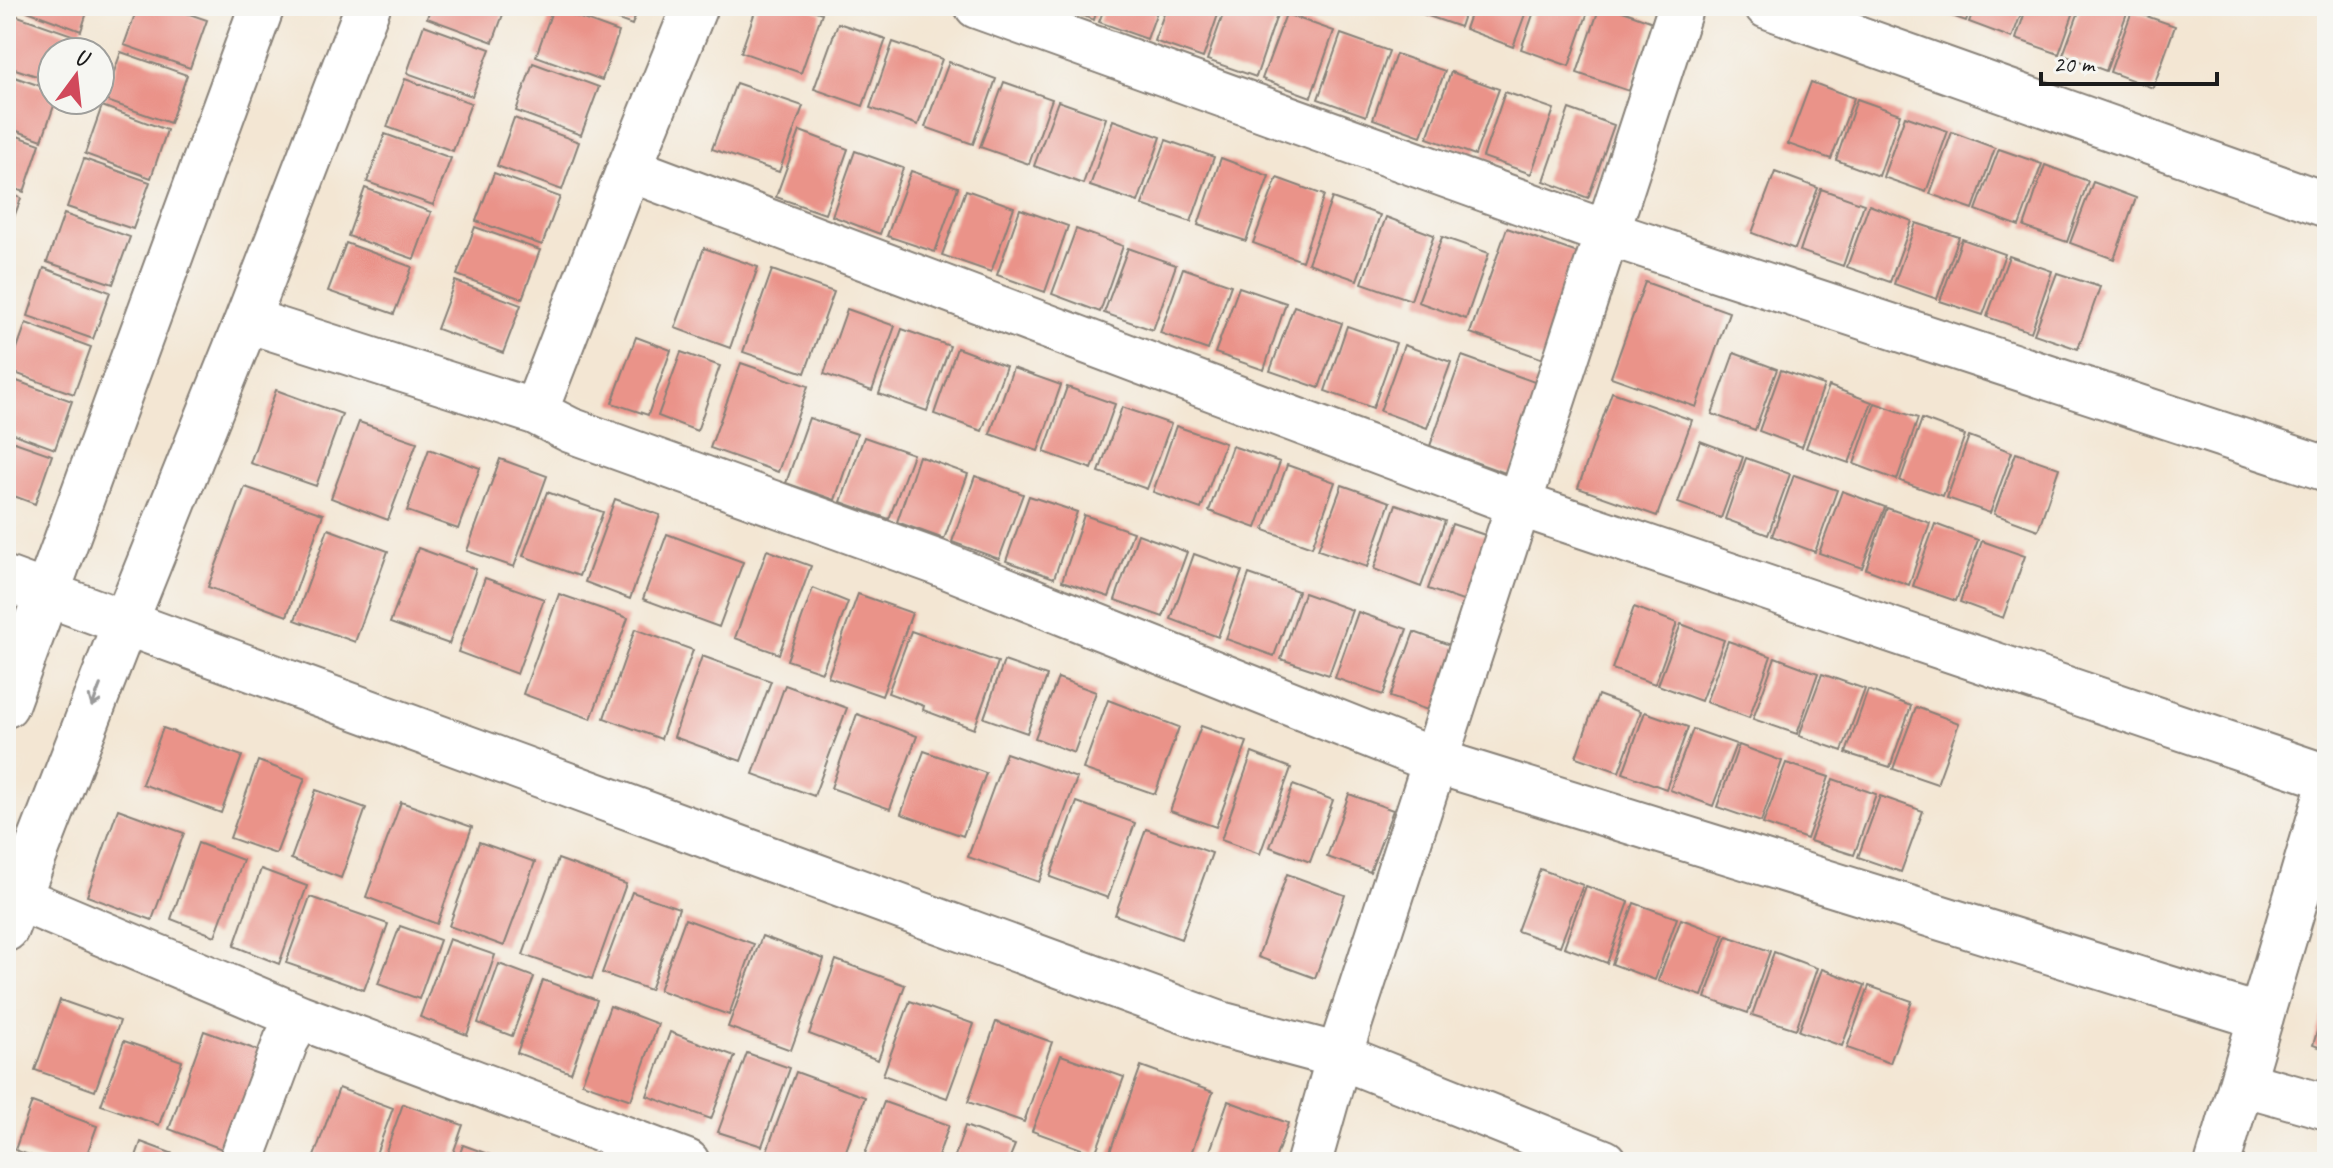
<svg xmlns="http://www.w3.org/2000/svg" width="2333" height="1168" viewBox="0 0 2333 1168" font-family="Caveat,sans-serif">
<style>
.building{fill:#ea9389}
.lines{fill:none;stroke-linecap:round;stroke-linejoin:round}
.minor-casing{stroke:#888178;stroke-width:48}
.minor{stroke:#fff;stroke-width:44}
.oneway{stroke:#999}
</style>
<rect width="100%" height="100%" fill="#f6f6f2"/>
<filter id="ink" filterUnits="userSpaceOnUse"><feTurbulence type="fractalNoise" baseFrequency=".0125" numOctaves="2"/><feDisplacementMap in="SourceGraphic" scale="16" xChannelSelector="R" yChannelSelector="G"/><feConvolveMatrix kernelMatrix="1 2 1 2 8 2 1 2 1" color-interpolation-filters="sRGB"/></filter>
<filter id="wash" filterUnits="userSpaceOnUse"><feTurbulence type="fractalNoise" baseFrequency=".006" numOctaves="4" result="noise"/><feDisplacementMap in="SourceGraphic" scale="32" xChannelSelector="R" yChannelSelector="G"/><feGaussianBlur stdDeviation="1.8" result="paint"/><feColorMatrix in="noise" values="0 0 0 0 0 0 0 0 0 0 0 0 0 0 0 0 0 1.4 0 .05"/><feComposite in="paint" operator="in"/></filter>
<g filter="url(#wash)">
<rect width="100%" height="100%" fill="#f3e6d3"/>
<g id="blocks">
<path class="building" d="M14,6H89L81,31Z
M138,6H166L207,20L190,68L124,45Z
M431,6H506L493,42L427,18Z
M581,6H639L632,25Z
M757,6H801L822,13L801,73L741,52Z
M1056,6H1098L1094,20Z
M1105,6H1159L1147,39L1099,22Z
M1167,6H1221L1203,58L1154,41Z
M1226,6H1262L1278,12L1256,77L1207,60Z
M1412,6H1467L1460,27L1411,10Z
M1473,6H1528L1513,47L1465,29Z
M1536,6H1590L1569,66L1521,49Z
M1600,6H1609L1653,22L1629,91L1577,73Z
M1924,6H1971L1966,21Z
M1975,6H2024L2012,38L1969,22Z
M2027,6H2076L2059,54L2016,39Z
M2081,6H2118L2128,10L2106,71L2063,55Z
M553,8L619,32L602,80L536,56Z
M2132,11L2175,26L2153,88L2110,72Z
M12,14L78,37L73,52H52V81L6,66V31Z
M1286,14L1334,31L1311,97L1262,79Z
M838,23L886,39L863,106L814,89Z
M424,25L490,49L472,96L407,73Z
M1341,34L1389,51L1366,116L1318,99Z
M893,42L942,59L918,125L870,108Z
M121,52L187,75L170,123L104,100Z
M1396,54L1445,71L1421,136L1373,119Z
M949,62L996,79L973,144L925,127Z
M533,63L599,87L581,135L516,111Z
M1451,72L1499,89L1475,155L1427,138Z
M6,74L52,90V100H56L42,140L6,127Z
M405,79L471,103L453,151L387,127Z
M1004,82L1052,99L1029,164L980,147Z
M1811,82L1854,98L1831,159L1788,144Z
M736,83L803,106L779,172L712,149Z
M1505,92L1554,109L1531,174L1483,157Z
M1857,99L1900,114L1879,176L1836,160Z
M1058,101L1106,118L1083,184L1034,166Z
M102,106L167,130L151,178L85,154Z
M1569,109L1614,125L1588,198L1544,181Z
M1905,116L1948,131L1926,192L1883,177Z
M514,118L579,142L562,190L497,166Z
M1113,120L1161,137L1138,202L1090,186Z
M800,131L848,149L825,214L776,197Z
M6,132L40,144L24,192L6,186Z
M1952,132L1995,148L1973,209L1930,194Z
M385,134L451,158L433,205L367,182Z
M1166,140L1214,157L1191,222L1142,205Z
M1999,149L2042,164L2019,226L1976,210Z
M855,151L903,168L880,234L832,216Z
M1221,158L1269,176L1246,241L1198,225Z
M84,159L150,182L133,229L67,207Z
M2045,165L2088,181L2067,242L2024,227Z
M911,171L958,187L935,252L887,236Z
M1775,172L1818,188L1795,249L1752,233Z
M494,173L560,197L542,245L476,221Z
M1277,178L1324,195L1302,261L1253,243Z
M2093,182L2136,198L2114,259L2070,243Z
M365,188L431,212L414,259L348,236Z
M1821,189L1864,204L1843,266L1800,251Z
M966,190L1014,207L991,272L942,255Z
M6,193L21,198L6,239Z
M1332,198L1380,215L1357,280L1308,263Z
M1869,205L1912,221L1890,282L1847,267Z
M1020,209L1068,226L1045,292L997,275Z
M64,214L130,237L113,284L47,262Z
M1386,217L1434,235L1411,300L1362,283Z
M1916,223L1959,237L1937,299L1894,284Z
M475,227L540,250L522,299L457,275Z
M1507,228L1586,256L1549,361L1470,333Z
M1076,229L1123,246L1100,312L1052,294Z
M1442,237L1489,253L1466,319L1418,302Z
M1962,239L2005,254L1983,315L1940,301Z
M346,243L412,267L394,314L328,291Z
M704,248L758,267L730,348L675,328Z
M1128,248L1176,265L1153,330L1104,313Z
M2009,256L2052,271L2031,332L1987,317Z
M44,268L110,292L93,339L28,316Z
M1183,268L1231,285L1208,350L1160,333Z
M772,270L834,292L805,373L743,352Z
M2057,273L2100,287L2078,349L2034,334Z
M455,281L521,305L503,353L437,329Z
M1645,282L1729,312L1696,407L1611,377Z
M1239,287L1286,303L1264,370L1215,353Z
M1294,306L1342,323L1319,388L1270,371Z
M847,309L895,326L872,391L824,374Z
M26,323L91,347L74,394L9,371Z
M1347,326L1396,343L1373,408L1325,391Z
M902,329L950,346L927,411L879,394Z
M636,337L671,350L648,415L612,403Z
M1404,345L1451,362L1427,428L1380,411Z
M957,348L1006,366L982,431L934,414Z
M681,352L720,366L697,431L658,416Z
M1734,353L1777,369L1755,430L1712,414Z
M1462,356L1543,385L1511,475L1430,446Z
M741,363L808,386L778,472L710,448Z
M1013,368L1061,385L1038,451L990,434Z
M1781,370L1824,385L1802,447L1759,431Z
M6,377L72,401L55,449L6,431Z
M1829,386L1872,402L1849,463L1806,448Z
M1067,387L1115,404L1092,469L1044,452Z
M276,390L342,414L316,486L250,463Z
M1612,392L1692,420L1657,516L1578,488Z
M1875,403L1918,418L1897,480L1854,464Z
M1122,407L1171,424L1147,489L1099,472Z
M809,418L857,434L835,500L786,483Z
M1922,419L1965,435L1943,496L1900,481Z
M359,422L417,442L388,520L331,498Z
M1176,426L1225,443L1201,509L1153,492Z
M1969,436L2012,452L1990,513L1947,498Z
M864,437L913,454L889,519L841,502Z
M6,439L52,455L35,504L6,493Z
M1700,441L1743,457L1721,518L1678,503Z
M1232,446L1280,462L1256,528L1209,511Z
M429,449L480,468L458,529L407,511Z
M2016,453L2059,468L2038,530L1994,514Z
M919,456L968,474L944,539L897,522Z
M1746,458L1790,474L1768,535L1725,519Z
M500,459L547,476L514,567L467,551Z
M1287,465L1335,482L1312,547L1264,530Z
M1794,475L1837,490L1815,552L1772,536Z
M975,476L1023,494L999,559L952,542Z
M1342,485L1390,502L1367,567L1318,550Z
M245,487L323,514L287,616L208,587Z
M1842,491L1885,507L1862,568L1819,553Z
M547,492L603,512L579,576L523,556Z
M1029,496L1077,512L1054,578L1006,561Z
M615,499L660,515L630,599L585,582Z
M1396,504L1445,521L1421,587L1374,569Z
M1887,508L1930,523L1909,585L1866,569Z
M1084,515L1133,532L1109,597L1062,581Z
M1452,524L1500,540L1477,606L1428,589Z
M1935,524L1978,540L1956,601L1913,586Z
M328,529L388,551L355,642L295,620Z
M667,534L743,562L719,627L643,599Z
M1138,534L1187,552L1163,617L1115,600Z
M1982,541L2025,556L2003,618L1960,602Z
M418,548L476,569L449,644L390,623Z
M767,550L811,566L779,654L735,638Z
M1194,554L1242,571L1218,637L1171,619Z
M1249,574L1298,591L1274,656L1226,639Z
M485,578L544,599L517,674L458,652Z
M813,588L848,602L822,672L787,660Z
M1304,593L1352,610L1329,675L1281,659Z
M559,594L628,618L591,719L523,694Z
M858,594L912,613L882,696L828,677Z
M1634,607L1677,623L1655,684L1612,669Z
M1358,612L1407,629L1383,695L1335,678Z
M1681,624L1724,640L1701,701L1658,685Z
M635,629L693,650L661,739L604,718Z
M911,631L998,662L974,729L923,710L924,706L888,693Z
M1414,632L1461,649L1439,714L1390,697Z
M1728,641L1771,656L1749,718L1706,702Z
M702,656L771,681L741,761L674,737Z
M1775,657L1818,673L1797,734L1753,719Z
M1004,661L1047,676L1027,733L984,718Z
M1822,674L1865,689L1842,751L1799,736Z
M1058,678L1096,692L1074,753L1035,738Z
M785,685L847,708L814,796L753,774Z
M1868,690L1911,706L1890,767L1846,753Z
M1598,695L1641,711L1619,772L1576,757Z
M1108,700L1179,727L1155,794L1083,769Z
M1916,707L1959,723L1937,784L1893,769Z
M1645,712L1688,727L1666,789L1623,773Z
M857,714L917,736L890,809L831,788Z
M1201,726L1247,742L1216,827L1170,811Z
M163,728L242,756L221,813L142,784Z
M1693,729L1736,744L1713,806L1670,790Z
M1739,745L1782,761L1761,822L1717,807Z
M924,751L986,773L963,836L901,814Z
M1006,753L1077,778L1039,882L968,857Z
M1252,753L1291,768L1260,854L1221,840Z
M258,761L305,778L276,854L230,838Z
M1786,763L1829,777L1807,839L1763,824Z
M1833,779L1876,794L1854,855L1810,841Z
M1293,785L1333,800L1310,862L1270,847Z
M316,790L366,808L341,878L291,859Z
M1349,794L1393,810L1370,872L1327,857Z
M1880,796L1923,811L1901,872L1858,857Z
M401,802L472,827L437,924L366,897Z
M1077,802L1135,823L1108,898L1050,877Z
M118,809L184,833L152,920L87,896Z
M1146,829L1212,853L1181,939L1115,915Z
M479,842L535,862L504,946L449,926Z
M198,843L243,860L215,936L171,919Z
M558,859L626,884L592,979L523,955Z
M261,869L307,886L279,964L234,946Z
M1540,869L1583,885L1560,946L1517,931Z
M1287,874L1345,895L1315,978L1258,957Z
M1586,886L1629,902L1607,963L1564,947Z
M632,892L679,908L650,990L602,973Z
M310,897L388,924L364,990L286,963Z
M1634,903L1677,918L1655,980L1612,964Z
M685,919L754,944L729,1015L659,990Z
M1681,919L1724,935L1702,996L1658,981Z
M400,926L440,940L419,999L378,984Z
M762,936L824,959L791,1050L728,1027Z
M1727,936L1770,951L1748,1013L1705,998Z
M449,939L495,955L467,1035L420,1017Z
M1774,952L1817,968L1796,1029L1752,1015Z
M836,960L905,985L878,1060L809,1034Z
M499,964L534,977L512,1036L478,1023Z
M1822,969L1865,985L1842,1046L1799,1031Z
M543,980L597,1000L571,1073L517,1053Z
M1869,986L1912,1001L1890,1063L1847,1048Z
M60,1000L120,1021L95,1091L35,1070Z
M910,1001L974,1024L947,1098L883,1075Z
M2326,1002H2327V1050L2313,1045Z
M610,1006L658,1024L631,1100L582,1083Z
M996,1022L1052,1042L1024,1122L968,1102Z
M204,1031L271,1055L235,1154L169,1129Z
M670,1032L735,1056L711,1119L647,1096Z
M124,1041L182,1061L159,1125L101,1105Z
M747,1053L790,1068L762,1146L718,1132Z
M1061,1055L1124,1077L1095,1154L1032,1131Z
M1141,1066L1213,1092L1188,1162H1123L1108,1157Z
M796,1072L865,1097L842,1162H782L765,1156Z
M339,1088L393,1108L373,1162H312Z
M1228,1101L1288,1123L1274,1162H1206Z
M32,1102L97,1126L84,1162H48L15,1150Z
M884,1102L949,1125L936,1162H862Z
M403,1104L463,1125L450,1162H382Z
M965,1126L1015,1145L1008,1162H953Z
M141,1142L195,1162H134Z
M463,1145L499,1158L497,1162H457Z"/>
</g>
</g>
<g filter="url(#ink)">
<use href="#blocks" fill-opacity="0" stroke="#888178" stroke-width="2"/>
<g class="lines">
<defs>
<path id="minor" d="M977,6L1607,233L2327,469
M1767,6L2327,205
M629,169L695,6
M247,320L535,412L570,430L936,562L1435,761L2261,1017
M535,412L629,169L1519,504L2327,777
M6,579L1220,1024L1339,1056L1681,6
M6,705L262,6
M18,898L300,1017
M6,929L125,623L247,320L368,6
M2242,1083L2327,1107
M241,1162L286,1041L300,1017L687,1162
M1309,1162L1339,1056L1604,1162
M2218,1162L2327,793"/>
</defs>
<use href="#minor" class="minor-casing"/>
<use href="#minor" class="minor"/>
</g>
<defs><path id="oneway-shaft" d="M-6 0H5M1.5-3L5.5 0L1.5 3" fill="none" stroke-width="1.6" stroke-linecap="round" stroke-linejoin="round" transform="scale(2)"/></defs>
<use class="oneway" href="#oneway-shaft" transform="translate(96 696) rotate(111)"/>
</g>
<rect width="2333" height="1168" fill="none" stroke="#f6f6f2" stroke-width="32"/>
<g transform="translate(76 76) rotate(15)"><circle r="38" fill="#f6f6f2" stroke="#9f9f9c" stroke-width="2"/>
<path d="M0-6L14 30L0 20L-14 30Z" fill="#d1495b"/>
<text y="-12" font-size="22" font-weight="bold" text-anchor="middle" fill="#1c1c1c">U</text>
</g>
<path d="M2041 72v12h176v-12" fill="none" stroke="#1c1c1c" stroke-width="4"/>
<text x="2053" y="72" font-size="24" fill="#1c1c1c" stroke="#f6f6f2" stroke-width="6" paint-order="stroke">20 m</text>
</svg>
